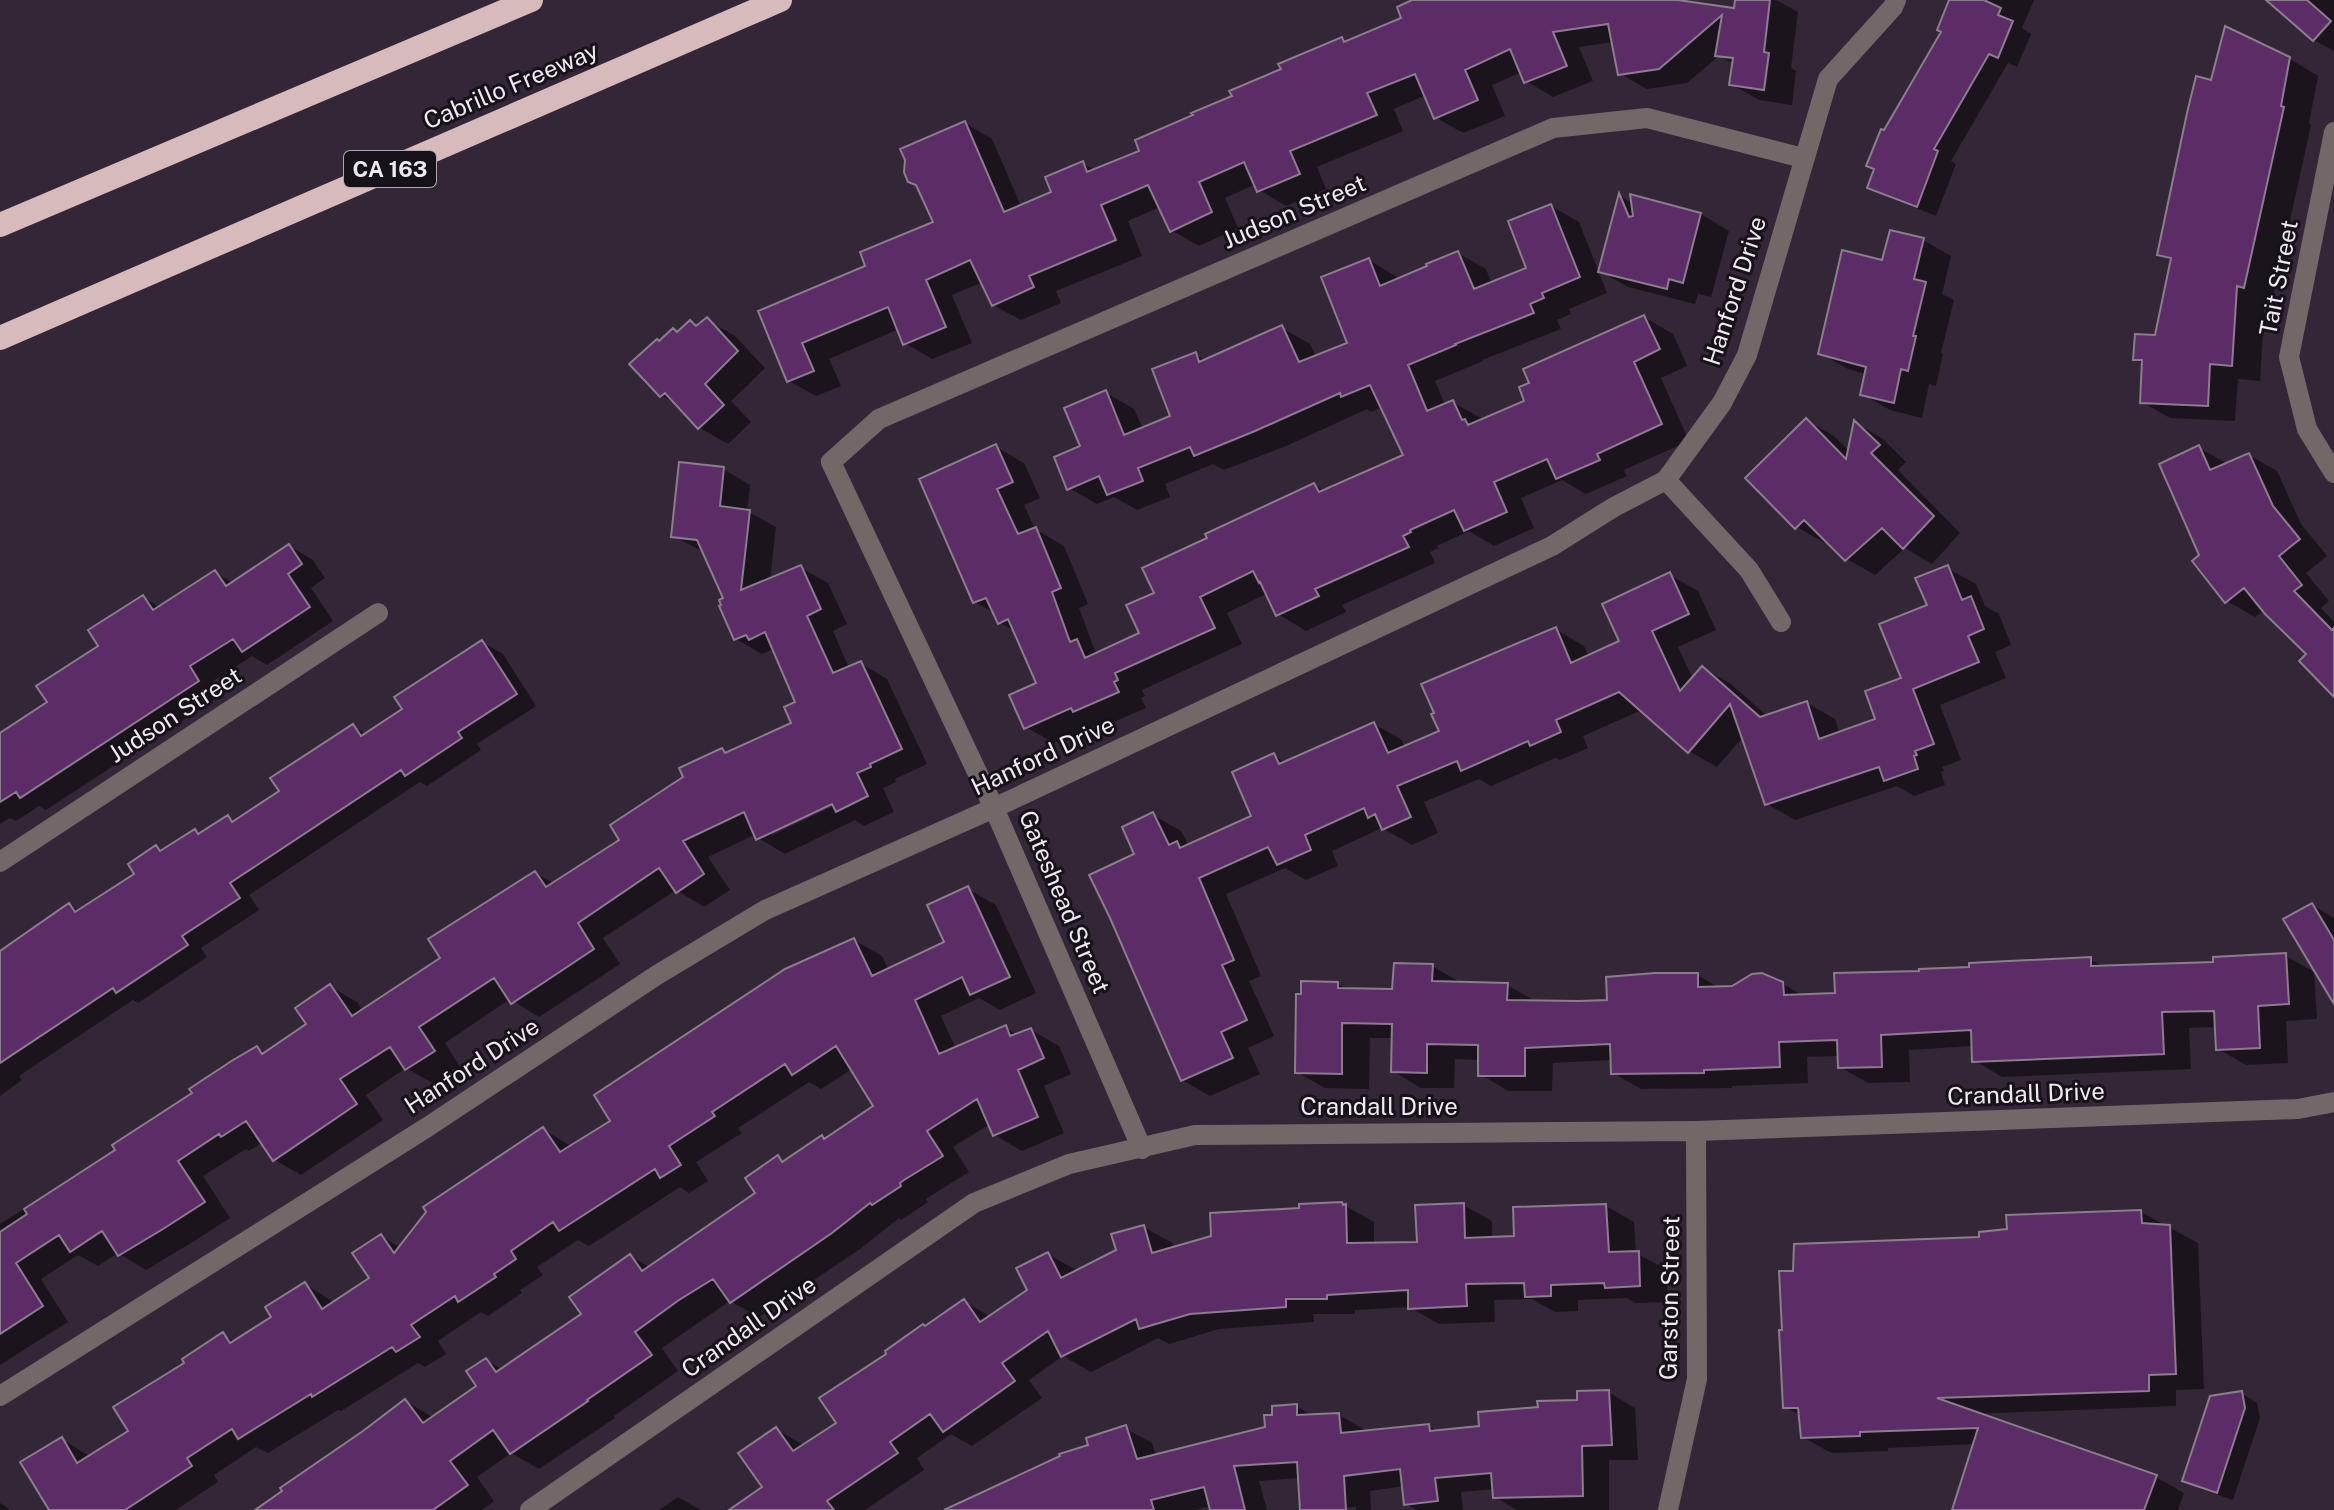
<svg xmlns="http://www.w3.org/2000/svg" width="2334" height="1510" viewBox="0 0 2334 1510" font-family="'Public Sans',sans-serif">
<style>
.shadow{fill:#0007;fill-rule:evenodd}
.building{fill:#5c2c67;stroke:#8b7c8e;stroke-width:2}
.lines{fill:none;stroke-linecap:round;stroke-linejoin:round}
.minor{stroke:#736868;stroke-width:20}
.tertiary{stroke:#736868;stroke-width:20}
.motorway{stroke:#d6babc;stroke-width:24}
.labels{text-anchor:middle;stroke-width:6;stroke-linejoin:round;paint-order:stroke}
.shield{fill:#171219;stroke:#afa8b1;stroke-width:2}
.shield-label{font-size:22px;font-weight:bold;fill:#f0e8f2}
.street-label{font-size:24px;fill:#f0e8f2;stroke:#171219}
</style>
<rect width="100%" height="100%" fill="#332636"/>
<path class="shadow" d="M1417,0H1679V2L1736,10L1737,0H1776L1798,12L1791,68L1796,71L1792,105L1759,100L1731,84L1734,64L1719,56L1687,83L1647,89L1619,73L1614,42L1579,47L1593,81L1553,97L1526,81L1522,72L1492,85L1505,116L1463,133L1435,117L1426,95L1394,109L1403,131L1317,167L1326,189L1286,206L1259,190L1256,184L1225,198L1238,228L1199,246L1171,230L1160,207L1128,221L1142,256L1056,291L1061,303L1021,320L993,305L983,282L952,295L972,343L932,359L905,343L899,329L829,359L841,386L816,396L789,381L760,312L868,267L936,223L965,123L992,139L1021,206L1054,193L1083,163L1096,171L1142,152L1235,97L1342,40L1347,43L1404,19Z
M1951,0H2034L2022,28L2031,34L2017,67L2008,63L1951,161L1956,164L1936,216L1888,197L1869,187L1885,133L1943,32Z
M2269,0H2334V51L2314,40Z
M2290,59L2318,76L2309,123L2311,125L2272,302L2265,301L2260,381L2238,379L2235,421L2170,418L2142,402L2144,364L2135,359L2157,337L2173,261L2159,254L2213,82Z
M1620,196L1633,204L1632,196L1701,214L1729,231L1711,297L1698,294L1695,304L1628,287L1600,271Z
M1551,206L1579,222L1607,293L1569,309L1571,314L1557,320L1561,329L1482,360L1483,361L1435,381L1445,405L1452,402L1481,418L1482,421L1527,402L1644,317L1673,334L1687,366L1661,378L1689,441L1624,470L1627,476L1586,494L1562,480L1521,498L1534,528L1494,546L1469,531L1437,546L1438,548L1430,552L1435,563L1342,605L1346,612L1306,631L1278,614L1268,593L1227,613L1242,644L1142,690L1145,696L1141,698L1146,708L1102,727L1097,724L1054,743L1026,727L1039,684L1016,632L999,622L996,614L975,602L996,447L1024,463L1040,498L1024,505L1035,529L1064,546L1088,604L1079,608L1095,651L1099,654L1141,634L1156,594L1210,539L1314,485L1325,491L1406,456L1382,407L1371,412L1367,409L1284,447L1224,470L1213,464L1165,484L1170,497L1137,510L1114,497L1097,504L1069,488L1106,393L1134,409L1143,429L1173,417L1195,354L1206,361L1282,328L1310,344L1316,357L1350,344L1369,260L1397,277L1398,280L1458,253L1486,269L1492,284L1528,270Z
M1923,240L1951,256L1942,294L1954,300L1941,353L1943,354L1936,386L1929,384L1922,418L1890,410L1862,394L1866,374L1848,369L1820,353L1884,262Z
M707,320L735,336L765,368L731,401L751,422L728,444L700,428L680,406L661,395L660,343L678,333L690,322L698,327Z
M1806,420L1834,436L1850,452L1856,423L1883,439L1906,462L1898,470L1960,533L1932,564L1905,548L1875,575L1847,559L1828,540L1825,543L1797,527Z
M2199,448L2228,464L2249,455L2277,471L2301,524L2327,556L2306,573L2329,601L2321,608L2334,622V691L2309,654L2263,611L2255,617L2227,601L2202,556Z
M723,469L750,485L747,511L776,527L770,580L801,568L828,583L847,624L833,631L849,668L860,663L887,679L927,764L895,779L896,782L883,788L894,812L864,826L855,820L785,854L758,838L756,834L708,857L730,890L704,907L676,890L603,938L620,964L576,993L539,1017L510,999L445,1043L460,1067L434,1084L406,1068L366,1095L383,1120L301,1175L275,1160L263,1142L249,1151L246,1149L203,1176L230,1218L191,1243L146,1270L118,1253L98,1266L78,1255L41,1279L68,1322L0,1365V1224L118,1151L257,1048L265,1053L309,1025L331,987L357,1002L363,1011L442,958L535,873L555,884L622,841L722,750L728,754L793,724L798,703L777,654L771,650L762,654L736,639L726,599L704,552L673,536ZM841,798L842,802L772,835V830Z
M289,546L313,560L325,578L311,588L333,621L267,665L252,656L213,681L222,695L46,810L39,806L16,821L10,818L0,824V736L50,703L143,597L161,608L215,572L233,583Z
M1947,568L1976,584L1985,606L1999,614L2011,645L1995,652L2006,678L1940,705L1961,760L1942,767L1944,771L1941,772L1945,785L1914,796L1897,786L1795,820L1767,804L1744,736L1717,767L1689,751L1642,710L1583,736L1588,748L1560,760L1555,758L1491,786L1479,779L1424,802L1438,833L1412,845L1382,828L1332,851L1338,866L1306,880L1285,868L1226,894L1261,976L1249,981L1274,1036L1248,1048L1260,1074L1210,1096L1182,1080L1137,855L1153,815L1181,831L1189,846L1253,817L1274,756L1286,763L1374,724L1402,740L1405,748L1441,732L1555,629L1584,646L1589,657L1621,642L1670,575L1698,591L1716,630L1678,647L1693,679L1703,668L1731,684L1767,716L1807,703L1835,719L1840,734L1877,720L1904,679L1929,606Z
M482,642L503,654L536,706L477,744L481,750L427,786L420,782L249,895L259,910L201,948L207,957L138,1003L133,1000L19,1076L22,1080L0,1096V953L69,905L80,912L136,874L156,847L163,852L195,831L201,834L228,817L236,822L282,791L353,726L367,735L404,710Z
M968,889L996,905L1036,993L1000,1010L979,998L941,1016L956,1049L1006,1028L1018,1035L1031,1030L1059,1046L1071,1074L1044,1086L1064,1133L1022,1151L995,1135L990,1124L953,1147L969,1172L932,1195L926,1199L928,1202L901,1220L899,1218L860,1249L759,1317L730,1301L708,1316L662,1348L678,1371L614,1416L615,1418L539,1469L511,1453L477,1477L494,1501L482,1510H259L405,1401L434,1418L479,1387L486,1360L503,1370L583,1314L630,1256L651,1268L758,1193L778,1158L786,1162L822,1137L826,1140L876,1106L852,1069L821,1089L809,1082L738,1128L742,1133L696,1162L708,1181L689,1193L680,1187L589,1246L578,1240L537,1267L543,1275L520,1290L522,1293L488,1316L481,1312L438,1341L446,1354L425,1367L418,1363L341,1411L338,1410L268,1453L256,1447L214,1475L218,1482L176,1510H51L62,1439L89,1456L130,1432L187,1363L223,1335L235,1342L274,1318L305,1284L335,1303L372,1279L381,1236L401,1248L543,1129L572,1147L613,1121L854,940L882,956L889,971L947,943Z
M2312,905L2334,918V1000Z
M2286,956L2314,972L2317,1019L2286,1021L2288,1063L2246,1065L2218,1049L2217,1027L2189,1028L2191,1069L2002,1077L1974,1060L1973,1046L1909,1050L1910,1082L1868,1083L1840,1067L1839,1056L1807,1057L1808,1083L1732,1086V1088L1641,1089L1613,1073L1612,1060L1553,1063L1552,1091H1508L1480,1074V1060L1455,1059L1454,1088H1421L1393,1071L1394,1038H1370L1369,1089L1325,1088L1297,1072L1338,984L1349,990L1394,991L1432,966L1460,982L1507,985L1535,1001H1609L1697,975L1720,988L1783,984L1804,996L1837,995L1922,973L2090,959L2105,968L2216,964Z
M1342,1204L1374,1222V1245L1419,1244L1463,1205L1492,1221V1239L1517,1238L1606,1206L1634,1222L1636,1253L1666,1269L1668,1302L1635,1303L1627,1298L1578,1300V1311L1555,1312L1532,1299L1494,1300L1495,1322L1439,1324L1409,1307L1355,1310V1314H1313L1314,1322L1219,1329L1169,1344L1158,1338L1091,1372L1063,1356L1029,1380L1042,1398L972,1446L951,1434L917,1458L924,1470L865,1510H732L765,1488L776,1429L805,1446L839,1423L926,1328L964,1301L991,1317L1030,1291L1048,1254L1076,1270L1118,1251L1144,1227L1172,1243L1174,1249L1301,1210Z
M2141,1212L2198,1243L2204,1389L2176,1390V1406L1974,1414L2156,1477L2184,1493L2178,1510H1953L1975,1444L1888,1448V1451L1831,1453L1803,1437L1800,1415L1785,1407L1981,1239Z
M1608,1392L1635,1408L1638,1460H1609V1510H1517L1495,1497L1494,1489L1461,1492L1463,1510H1417L1406,1504L1404,1486L1370,1491L1371,1510H1356V1507L1304,1510L1300,1478L1259,1481L1267,1510H1212L1211,1506L1195,1510H980L1125,1428L1152,1443L1156,1456L1267,1429L1296,1406L1313,1416L1339,1415L1365,1430V1433L1429,1426L1439,1432L1481,1428L1540,1408L1579,1402Z
M2241,1393L2257,1403L2260,1418L2233,1500L2200,1489L2184,1480Z
M678,1497L701,1510H659Z
M0,1503L8,1508L9,1510H0Z"/>
<path class="building" d="M1412,0H1678L1734,8L1735,0H1770L1764,52L1769,53L1764,90L1729,85L1733,58L1715,56L1722,15L1659,69L1618,75L1608,24L1553,32L1567,66L1524,83L1510,49L1465,70L1478,100L1434,119L1415,74L1367,93L1377,115L1290,151L1300,174L1257,192L1244,162L1199,182L1212,212L1170,232L1148,185L1101,205L1116,240L1029,276L1034,287L992,306L970,260L926,280L946,327L903,345L888,307L802,343L814,371L787,382L758,311L865,266L860,252L933,222L916,185L908,182L904,172L905,160L900,149L965,121L1004,212L1051,192L1045,177L1083,161L1087,172L1139,151L1135,140L1193,115L1191,113L1232,96L1229,91L1281,69L1278,64L1342,37L1344,42L1401,18L1397,7Z
M1949,0H1984L2001,8L1998,15L2013,21L1998,58L1989,54L1934,149L1938,151L1917,207L1867,188L1874,169L1866,166L1881,129L1884,130L1941,32L1937,30Z
M2266,0H2307L2331,21L2313,41Z
M2225,26L2290,57L2281,106L2284,107L2244,288L2237,286L2232,366L2210,364L2208,406L2140,403L2142,360H2133L2135,334L2155,335L2171,258L2157,255L2187,113L2196,76L2211,80Z
M1619,193L1629,217L1633,216L1630,194L1701,213L1683,283L1669,279L1667,289L1598,272Z
M1551,204L1580,277L1542,293L1544,298L1530,304L1534,313L1455,344L1456,345L1408,365L1427,411L1453,400L1462,420L1465,419L1468,425L1524,401L1519,387L1529,383L1523,369L1644,315L1660,349L1634,362L1662,424L1597,454L1600,460L1556,479L1547,459L1494,482L1507,512L1464,531L1454,510L1410,530L1411,532L1403,536L1409,547L1315,589L1319,596L1276,616L1260,582L1259,583L1253,571L1200,597L1215,628L1115,673L1118,680L1114,682L1119,692L1073,712L1071,708L1024,729L1009,695L1036,683L1008,619L998,624L986,598L973,603L919,479L996,444L1013,482L997,489L1018,534L1036,527L1061,588L1052,592L1070,642L1077,639L1085,658L1139,633L1126,605L1154,593L1142,568L1207,538L1205,534L1314,483L1319,492L1403,455L1370,385L1341,397L1340,393L1255,431L1194,456L1190,447L1138,468L1143,481L1107,495L1099,476L1067,490L1054,457L1080,446L1064,408L1106,390L1124,435L1170,416L1152,369L1196,352L1199,362L1282,325L1299,362L1347,343L1321,277L1369,258L1380,286L1427,266L1426,264L1458,251L1474,289L1526,268L1508,221Z
M1890,230L1924,238L1914,279L1926,282L1913,336H1916L1908,371L1901,369L1894,403L1860,395L1866,367L1818,354L1842,250L1882,260Z
M707,317L738,351L705,384L724,405L698,429L665,393L660,397L629,364L657,339L659,341L673,328L677,332L690,320L696,326Z
M1806,418L1846,459L1854,420L1880,445L1871,453L1934,516L1903,549L1882,528L1845,561L1804,520L1795,529L1745,478Z
M2199,445L2210,470L2249,453L2273,506L2300,539L2279,556L2302,585L2294,591L2332,630L2334,628V697L2299,661L2306,654L2265,614L2244,588L2225,603L2192,561L2199,555L2159,464Z
M679,462L724,467L720,506L750,510L741,590L801,565L821,609L807,616L833,673L861,661L902,749L870,764L871,767L857,773L868,796L836,812L832,804L756,840L744,812L683,841L704,874L676,893L659,868L578,923L594,949L549,979L511,1004L494,978L419,1027L435,1051L405,1070L390,1047L340,1079L357,1104L273,1161L246,1121L221,1137L219,1134L178,1161L205,1202L163,1229L118,1256L102,1231L70,1252L59,1235L16,1263L43,1306L0,1334V1232L27,1214L24,1209L115,1150L112,1145L192,1093L189,1089L233,1060L257,1046L262,1054L306,1024L295,1008L330,984L352,1016L440,958L428,939L535,871L546,887L619,840L610,825L683,777L679,768L722,748L725,753L791,723L784,707L795,702L765,632L749,640L746,635L734,640L719,606L721,605L719,600L723,598L697,540L671,537Z
M289,544L302,564L288,574L310,607L242,652L233,639L190,666L199,681L20,798L16,792L0,802V733L47,702L36,686L98,646L88,630L143,595L153,610L215,570L226,586Z
M1948,565L1962,600L1971,596L1984,629L1968,636L1979,662L1913,689L1934,744L1915,751L1917,755L1914,756L1918,769L1884,781L1879,767L1765,805L1730,704L1688,753L1619,692L1556,720L1561,732L1530,746L1528,741L1461,771L1457,761L1397,786L1411,817L1382,830L1375,814L1368,818L1364,808L1305,835L1311,850L1277,865L1268,847L1199,878L1234,960L1222,965L1247,1020L1221,1032L1233,1058L1181,1081L1110,918L1089,875L1134,854L1122,827L1153,812L1169,845L1177,841L1180,848L1251,816L1232,772L1274,753L1279,764L1374,722L1388,753L1439,731L1431,714L1434,713L1421,684L1556,627L1571,663L1619,641L1602,604L1670,572L1689,614L1652,631L1680,691L1702,666L1760,717L1807,701L1819,739L1875,719L1865,691L1901,678L1879,624L1927,605L1915,578Z
M482,640L517,694L458,732L462,738L405,776L401,770L230,883L240,898L182,936L188,945L116,993L113,988L0,1063V951L69,903L75,912L134,874L128,864L156,845L160,851L195,829L198,834L228,815L232,822L279,791L270,778L353,724L361,736L402,709L394,697Z
M968,886L1010,977L970,995L962,977L915,1000L939,1054L1006,1025L1010,1036L1031,1028L1044,1058L1018,1070L1038,1117L993,1136L977,1099L927,1131L943,1156L904,1180L900,1183L901,1186L872,1205L870,1203L832,1233L730,1303L713,1279L679,1300L635,1332L652,1355L587,1400L588,1401L510,1454L493,1430L450,1461L468,1485L433,1510H255L282,1491L280,1488L363,1431L405,1399L423,1423L476,1386L466,1371L486,1358L496,1372L581,1314L569,1297L630,1254L642,1271L755,1193L745,1178L778,1155L782,1162L822,1135L824,1139L873,1106L836,1046L792,1075L785,1064L712,1112L715,1116L669,1146L681,1165L660,1178L655,1169L559,1231L553,1222L511,1251L516,1259L494,1274L496,1277L458,1302L455,1296L411,1325L420,1337L396,1352L392,1347L312,1397L311,1394L238,1439L232,1429L187,1458L192,1466L125,1510H49L20,1462L62,1437L77,1463L128,1431L113,1407L184,1363L182,1359L223,1332L230,1343L271,1317L265,1307L305,1282L322,1309L369,1278L352,1253L381,1234L394,1253L426,1212L423,1207L543,1127L560,1152L610,1121L594,1095L785,969L854,938L872,976L944,942L927,905Z
M2312,903L2334,940V1004L2283,919Z
M2286,953L2289,1004L2258,1006L2260,1048L2216,1050L2214,1011L2162,1012L2164,1054L1972,1062L1971,1030L1881,1035L1882,1067L1838,1068L1837,1040L1779,1042L1780,1067L1704,1070V1073L1611,1074L1610,1044L1525,1048V1076H1478V1045L1427,1044V1073L1391,1072L1392,1024L1342,1023V1074L1295,1073L1296,994H1301V981L1338,982V988L1392,989L1394,963L1433,964L1432,981L1508,983L1507,1000L1579,1001L1607,1000L1606,977L1655,973H1698V987L1732,986L1752,974L1762,973L1783,982L1784,995L1835,993L1834,973L1919,971V969L1969,967V963L2091,957V966L2213,962V957Z
M1342,1202L1343,1205L1346,1204L1347,1243L1417,1242L1415,1205L1464,1203L1465,1238L1514,1236L1513,1207L1606,1204L1609,1252L1639,1251L1640,1286L1605,1288L1604,1283L1551,1285V1296L1525,1297L1524,1283L1466,1284L1467,1306L1408,1309V1290L1327,1295V1299H1286V1307L1190,1314L1139,1329L1136,1319L1061,1357L1048,1331L1002,1363L1015,1381L943,1432L930,1414L890,1442L898,1453L827,1501L834,1510H729L762,1487L738,1453L776,1427L793,1451L836,1423L819,1398L886,1354L885,1351L923,1324L925,1326L964,1299L980,1322L1027,1290L1016,1268L1048,1252L1061,1278L1116,1250L1111,1234L1144,1225L1152,1253L1211,1236L1210,1213L1299,1208V1204Z
M2141,1210L2142,1223L2170,1225L2176,1374L2149,1375V1391L1937,1398L2157,1475L2144,1510H1952L1978,1428L1860,1432V1436L1801,1438L1798,1408H1783L1779,1330H1782L1779,1271H1793L1794,1244L1979,1237V1232L2007,1229L2006,1215Z
M1609,1390L1612,1445L1582,1446L1583,1496L1493,1498L1491,1473L1435,1478L1438,1501L1404,1505L1400,1469L1344,1476L1346,1510H1300L1297,1462L1234,1466L1245,1510H1210L1204,1487L1151,1500L1154,1510H944L1060,1456L1059,1454L1088,1445L1086,1438L1126,1425L1137,1459L1265,1427L1264,1415H1272V1406L1297,1404V1415L1339,1413L1341,1433L1429,1424L1430,1431L1479,1426L1478,1412L1538,1407L1537,1401L1577,1400V1391Z
M2242,1391L2245,1408L2217,1493L2182,1481L2210,1396Z"/>
<g class="lines">
<path class="minor" d="M2334,132L2289,357L2307,429L2334,473
M1666,480L1749,570L1781,622
M0,862L378,613
M1142,1149L994,808L831,462L879,419L1553,128L1647,118L1803,158
M0,1396L426,1128L657,975L765,910L994,808L1552,546L1614,507L1666,480L1722,403L1747,355L1828,79L1893,7L1896,0
M530,1510L974,1203L1069,1164L1195,1135L1696,1131L1697,1379L1668,1510"/>
<path class="tertiary" d="M1696,1131L2298,1109L2334,1102"/>
<path class="motorway" d="M0,225L531,0
M0,338L780,0"/>
</g>
<g class="labels">
<rect class="shield" x="344" y="151" width="92" height="36" rx="6"/>
<g class="shield-label">
<text x="390" y="177">CA 163</text>
</g>
<g class="street-label">
<text transform="translate(511 86) rotate(-23)" y="8">Cabrillo Freeway</text>
<text transform="translate(1294 212) rotate(-23)" y="8">Judson Street</text>
<text transform="translate(2279 278) rotate(-79)" y="8">Tait Street</text>
<text transform="translate(1735 291) rotate(-72)" y="8">Hanford Drive</text>
<text transform="translate(175 715) rotate(-33)" y="8">Judson Street</text>
<text transform="translate(1043 756) rotate(-25)" y="8">Hanford Drive</text>
<text transform="translate(1064 902) rotate(67)" y="8">Gateshead Street</text>
<text transform="translate(472 1066) rotate(-33)" y="8">Hanford Drive</text>
<text transform="translate(2026 1094) rotate(-2)" y="8">Crandall Drive</text>
<text x="1379" y="1115">Crandall Drive</text>
<text transform="translate(1670 1298) rotate(-89)" y="8">Garston Street</text>
<text transform="translate(749 1327) rotate(-35)" y="8">Crandall Drive</text>
</g>
</g>
</svg>
